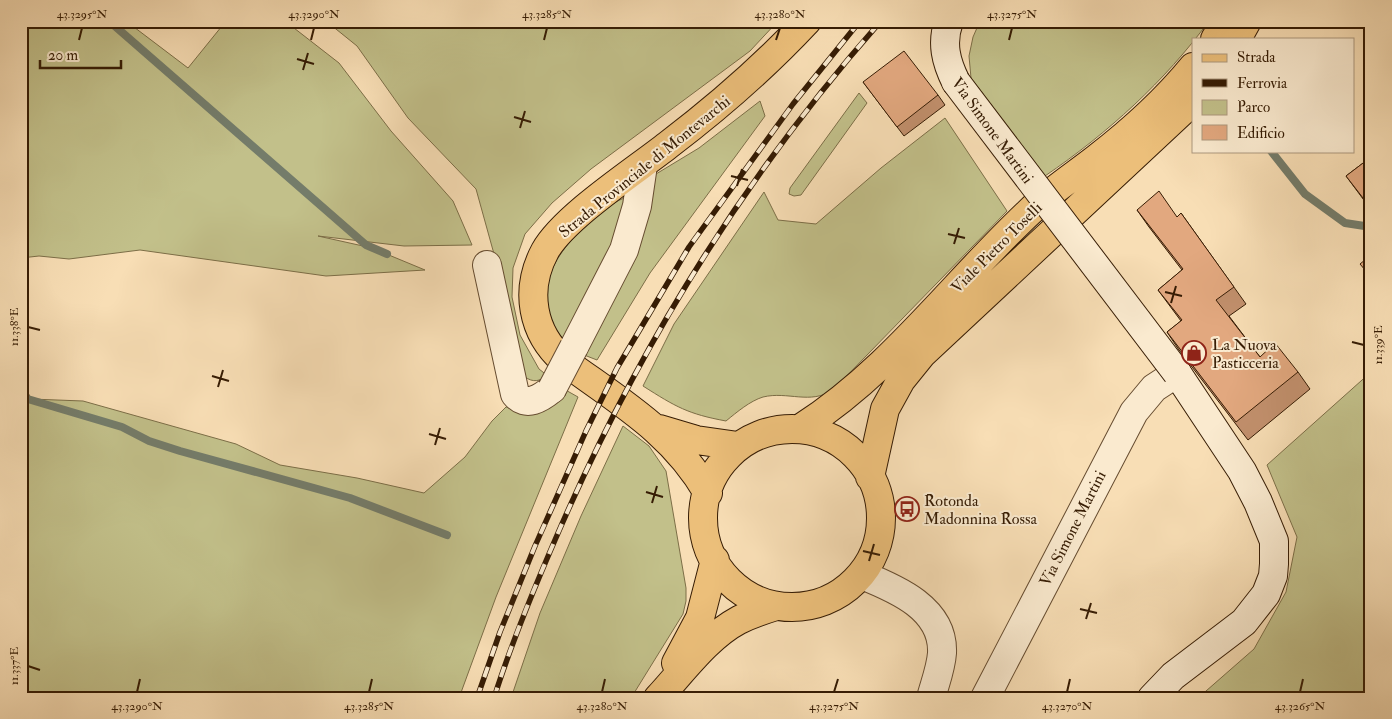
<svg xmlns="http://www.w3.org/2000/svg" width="1392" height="719" viewBox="0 0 1392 719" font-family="'IM FELL Double Pica',serif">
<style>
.green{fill:#c2c08a;stroke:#7c6e47}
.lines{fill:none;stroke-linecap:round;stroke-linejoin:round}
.stream{stroke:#747c6a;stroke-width:8}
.street-casing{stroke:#664c30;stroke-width:30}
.secondary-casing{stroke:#361c04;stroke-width:30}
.primary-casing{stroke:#361c04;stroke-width:30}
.street{stroke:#faeacf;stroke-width:28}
.secondary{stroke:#faeacf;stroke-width:28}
.primary{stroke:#ecbf7a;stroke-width:28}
.rail-casing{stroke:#361c04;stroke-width:5.5}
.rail{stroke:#faeacf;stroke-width:4;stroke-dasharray:11;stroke-linecap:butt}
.street-bridge-casing{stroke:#664c30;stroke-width:30;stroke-linecap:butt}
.secondary-bridge-casing{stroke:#361c04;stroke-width:30;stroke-linecap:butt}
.street-bridge{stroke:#faeacf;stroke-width:28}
.secondary-bridge{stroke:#faeacf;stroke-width:28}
.wall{fill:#c2906d;stroke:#361c04}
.building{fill:#e2a87f;stroke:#361c04}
.ticks{fill:none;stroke:#361c04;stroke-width:2}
.labels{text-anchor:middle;stroke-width:4;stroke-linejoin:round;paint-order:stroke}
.street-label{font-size:16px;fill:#361c04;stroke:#faeacf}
.poi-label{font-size:16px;fill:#361c04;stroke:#faeacf;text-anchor:start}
.neatline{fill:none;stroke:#361c04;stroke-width:2}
.ticks-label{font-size:12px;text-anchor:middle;fill:#361c04}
</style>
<rect width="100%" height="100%" fill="#f8deb5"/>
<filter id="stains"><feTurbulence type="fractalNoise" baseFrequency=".004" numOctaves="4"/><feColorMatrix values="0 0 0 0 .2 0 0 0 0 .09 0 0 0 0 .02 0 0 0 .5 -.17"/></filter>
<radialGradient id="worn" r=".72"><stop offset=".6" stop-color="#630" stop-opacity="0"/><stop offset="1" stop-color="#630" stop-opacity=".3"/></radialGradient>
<path class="green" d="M21,21H126L188,68L226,21H285L339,63L391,131L453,201L472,245L404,246L318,236L372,248L425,270L326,276L140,250L69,259L39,256L21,258Z
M326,21H778L750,51L591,169L552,203L525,234L513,268L512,297L520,335L539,369L548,376C536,383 531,382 521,374L494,254L476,189L408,118L357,46Z
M980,21H1209C1165,81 1108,133 1045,176L971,78L969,56L973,37Z
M859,93L867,103L801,195L794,196L789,194L790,188Z
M760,101L765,116L650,273L597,360L579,353L647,186L656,174L699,148Z
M945,118L1007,211L833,390C810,405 788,391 763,397C750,401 737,412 726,421C688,414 676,407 643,386L674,324L764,192L778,220L816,224L881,168Z
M628,197L630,207L566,342C523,298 556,249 595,218C605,210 615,200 628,197Z
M1371,372V690L1359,698H1198L1254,649L1286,592L1297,537L1267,465Z
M21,377L31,399L83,401L236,444L280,465L357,478L424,493L465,457L492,421L506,407H541L562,388L578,397L496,597L459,698H21Z
M623,426L649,446L666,471L686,588V601L683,614L631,698H511L540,613L581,516Z"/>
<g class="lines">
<path class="stream" d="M109,21L366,245L387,254
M1271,151L1305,194L1345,223L1371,227
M21,397L122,427L149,441L180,451L350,498L447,535"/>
<defs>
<path id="street" d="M487,265L515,394C526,408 541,398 552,389
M574,347L624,250L637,206L643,165
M862,575C897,589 944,609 942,653C941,668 935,683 931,698
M985,698L1134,412L1154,388L1177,373"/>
<path id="secondary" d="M949,21C941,43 946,62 956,82
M1152,698L1173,676L1244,622L1266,594L1273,576L1274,564V541L1258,502L1242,471L1177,373"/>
<path id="primary" d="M1215,39L1226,21
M1237,39L1247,21
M801,428C895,368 958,276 1040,202C1058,186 1078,173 1097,158C1132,131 1165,101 1193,67
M659,429L696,440L738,446
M703 518a89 89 0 1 1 178 0a89 89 0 1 1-178 0Z
M870,477L885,409L901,380L922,354L1193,101
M708,493C673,432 620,402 564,361C532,333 524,290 545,251C564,217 635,171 668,145C718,107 764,67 807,21
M676,663L700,618L715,560
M658,698C683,671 707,637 739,620C751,614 763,610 776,606"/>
</defs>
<use href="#street" class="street-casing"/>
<use href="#secondary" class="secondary-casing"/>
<use href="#primary" class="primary-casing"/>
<use href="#street" class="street"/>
<use href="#secondary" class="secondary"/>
<use href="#primary" class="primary"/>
<defs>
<path id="rail" d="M477,698L500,632L535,546L586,431L617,368L689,247L793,104L860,21
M494,698C511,644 533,591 555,540C636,351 745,175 881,21"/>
</defs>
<use href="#rail" class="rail-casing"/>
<use href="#rail" class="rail"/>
<defs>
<path id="street-bridge" d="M552,389L574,347"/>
<path id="secondary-bridge" d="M956,82L1177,373"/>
</defs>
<use href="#street-bridge" class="street-bridge-casing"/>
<use href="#secondary-bridge" class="secondary-bridge-casing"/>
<use href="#street-bridge" class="street-bridge"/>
<use href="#secondary-bridge" class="secondary-bridge"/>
</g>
<path class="wall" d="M863,82L938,95L945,105L904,136Z
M1371,157V206L1369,207L1346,176Z
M1137,210L1177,217L1181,213L1246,304L1229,316L1260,357L1298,372L1310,389L1248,440L1179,350L1167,332L1181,321L1158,290L1182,270L1149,227Z"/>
<path class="building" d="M904,51L938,95L897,127L863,82Z
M1371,52V60L1367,55Z
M1371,157V191L1363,198L1346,176Z
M1159,191L1177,217L1181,213L1234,287L1216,300L1260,357L1275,343L1298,372L1236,422L1167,332L1182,320L1158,290L1183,269L1137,210Z
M1371,255V277L1360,264Z"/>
<path class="ticks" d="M79,40L82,28M311,40L314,28M544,40L547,28M776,40L780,28M1009,40L1012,28M297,59L314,64M303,70L308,53M514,117L531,122M520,128L525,111M731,176L748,180M737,186L742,169M948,234L965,238M954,244L959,228M1165,292L1182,296M1171,303L1176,286M28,327L40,330M1352,342L1364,345M212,376L229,381M218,387L223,370M429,434L446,439M435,445L440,428M646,492L663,497M652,503L657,486M863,551L880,555M869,561L874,544M1080,609L1097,613M1086,619L1091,603M28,666L40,670M137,692L140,679M369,692L372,679M602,692L605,679M834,692L838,679M1067,692L1070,679M1300,692L1303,679"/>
<defs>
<symbol id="shop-ring" viewBox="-11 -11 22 22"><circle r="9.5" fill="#faeacf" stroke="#8f2418" stroke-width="1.5"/><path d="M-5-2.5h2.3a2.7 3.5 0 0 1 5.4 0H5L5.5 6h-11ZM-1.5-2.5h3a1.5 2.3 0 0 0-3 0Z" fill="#8f2418"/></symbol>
<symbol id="bus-ring" viewBox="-11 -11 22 22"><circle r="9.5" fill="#faeacf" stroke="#8f2418" stroke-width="1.5"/><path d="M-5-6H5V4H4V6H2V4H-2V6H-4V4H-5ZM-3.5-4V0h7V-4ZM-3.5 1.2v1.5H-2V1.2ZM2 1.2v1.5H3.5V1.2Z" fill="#8f2418"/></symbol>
</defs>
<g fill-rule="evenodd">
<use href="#shop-ring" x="1180" y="339" width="28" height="28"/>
<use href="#bus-ring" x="893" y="495" width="28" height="28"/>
</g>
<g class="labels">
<g class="street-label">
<text transform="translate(993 130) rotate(54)" y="6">Via Simone Martini</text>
<text transform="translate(644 166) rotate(-39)" y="6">Strada Provinciale di Montevarchi</text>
<text transform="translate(996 247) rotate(-45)" y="6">Viale Pietro Toselli</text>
<text transform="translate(1072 528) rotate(-63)" y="6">Via Simone Martini</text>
</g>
<g class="poi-label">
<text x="1212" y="350">La Nuova<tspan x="1212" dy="18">Pasticceria</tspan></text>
<text x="924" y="506">Rotonda<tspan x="924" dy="18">Madonnina Rossa</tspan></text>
</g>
</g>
<rect width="1392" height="719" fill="none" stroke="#f8deb5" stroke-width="55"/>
<rect x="1192" y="38" width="162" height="115" fill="#faeacf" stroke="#ac987e"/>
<rect x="1202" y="54" width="25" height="8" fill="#ecbf7a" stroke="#ac987e"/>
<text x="1237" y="62" font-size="15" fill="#361c04">Strada</text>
<rect x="1202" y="79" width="25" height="8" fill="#361c04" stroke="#ac987e"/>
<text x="1237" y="88" font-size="15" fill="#361c04">Ferrovia</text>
<rect x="1202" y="100" width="25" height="15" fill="#c2c08a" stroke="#ac987e"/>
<text x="1237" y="112" font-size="15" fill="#361c04">Parco</text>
<rect x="1202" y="125" width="25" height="15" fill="#e2a87f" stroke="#ac987e"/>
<text x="1237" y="138" font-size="15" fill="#361c04">Edificio</text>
<path d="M40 60v8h81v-8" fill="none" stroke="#361c04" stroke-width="2.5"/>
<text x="48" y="60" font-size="15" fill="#361c04" stroke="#faeacf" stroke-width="4" paint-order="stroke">20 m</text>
<rect x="28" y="28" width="1336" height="664" class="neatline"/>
<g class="ticks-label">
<text x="82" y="18">43.3295°N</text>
<text x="314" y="18">43.3290°N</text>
<text x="547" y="18">43.3285°N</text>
<text x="780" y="18">43.3280°N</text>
<text x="1012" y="18">43.3275°N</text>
<text transform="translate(14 327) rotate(-90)" y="4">11.338°E</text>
<text transform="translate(1378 345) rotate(-90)" y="4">11.339°E</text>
<text transform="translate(14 666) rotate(-90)" y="4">11.337°E</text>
<text x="137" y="710">43.3290°N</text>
<text x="369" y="710">43.3285°N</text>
<text x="602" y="710">43.3280°N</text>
<text x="834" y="710">43.3275°N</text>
<text x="1067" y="710">43.3270°N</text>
<text x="1300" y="710">43.3265°N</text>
</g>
<rect width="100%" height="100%" filter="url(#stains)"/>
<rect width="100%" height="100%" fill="url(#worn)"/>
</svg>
